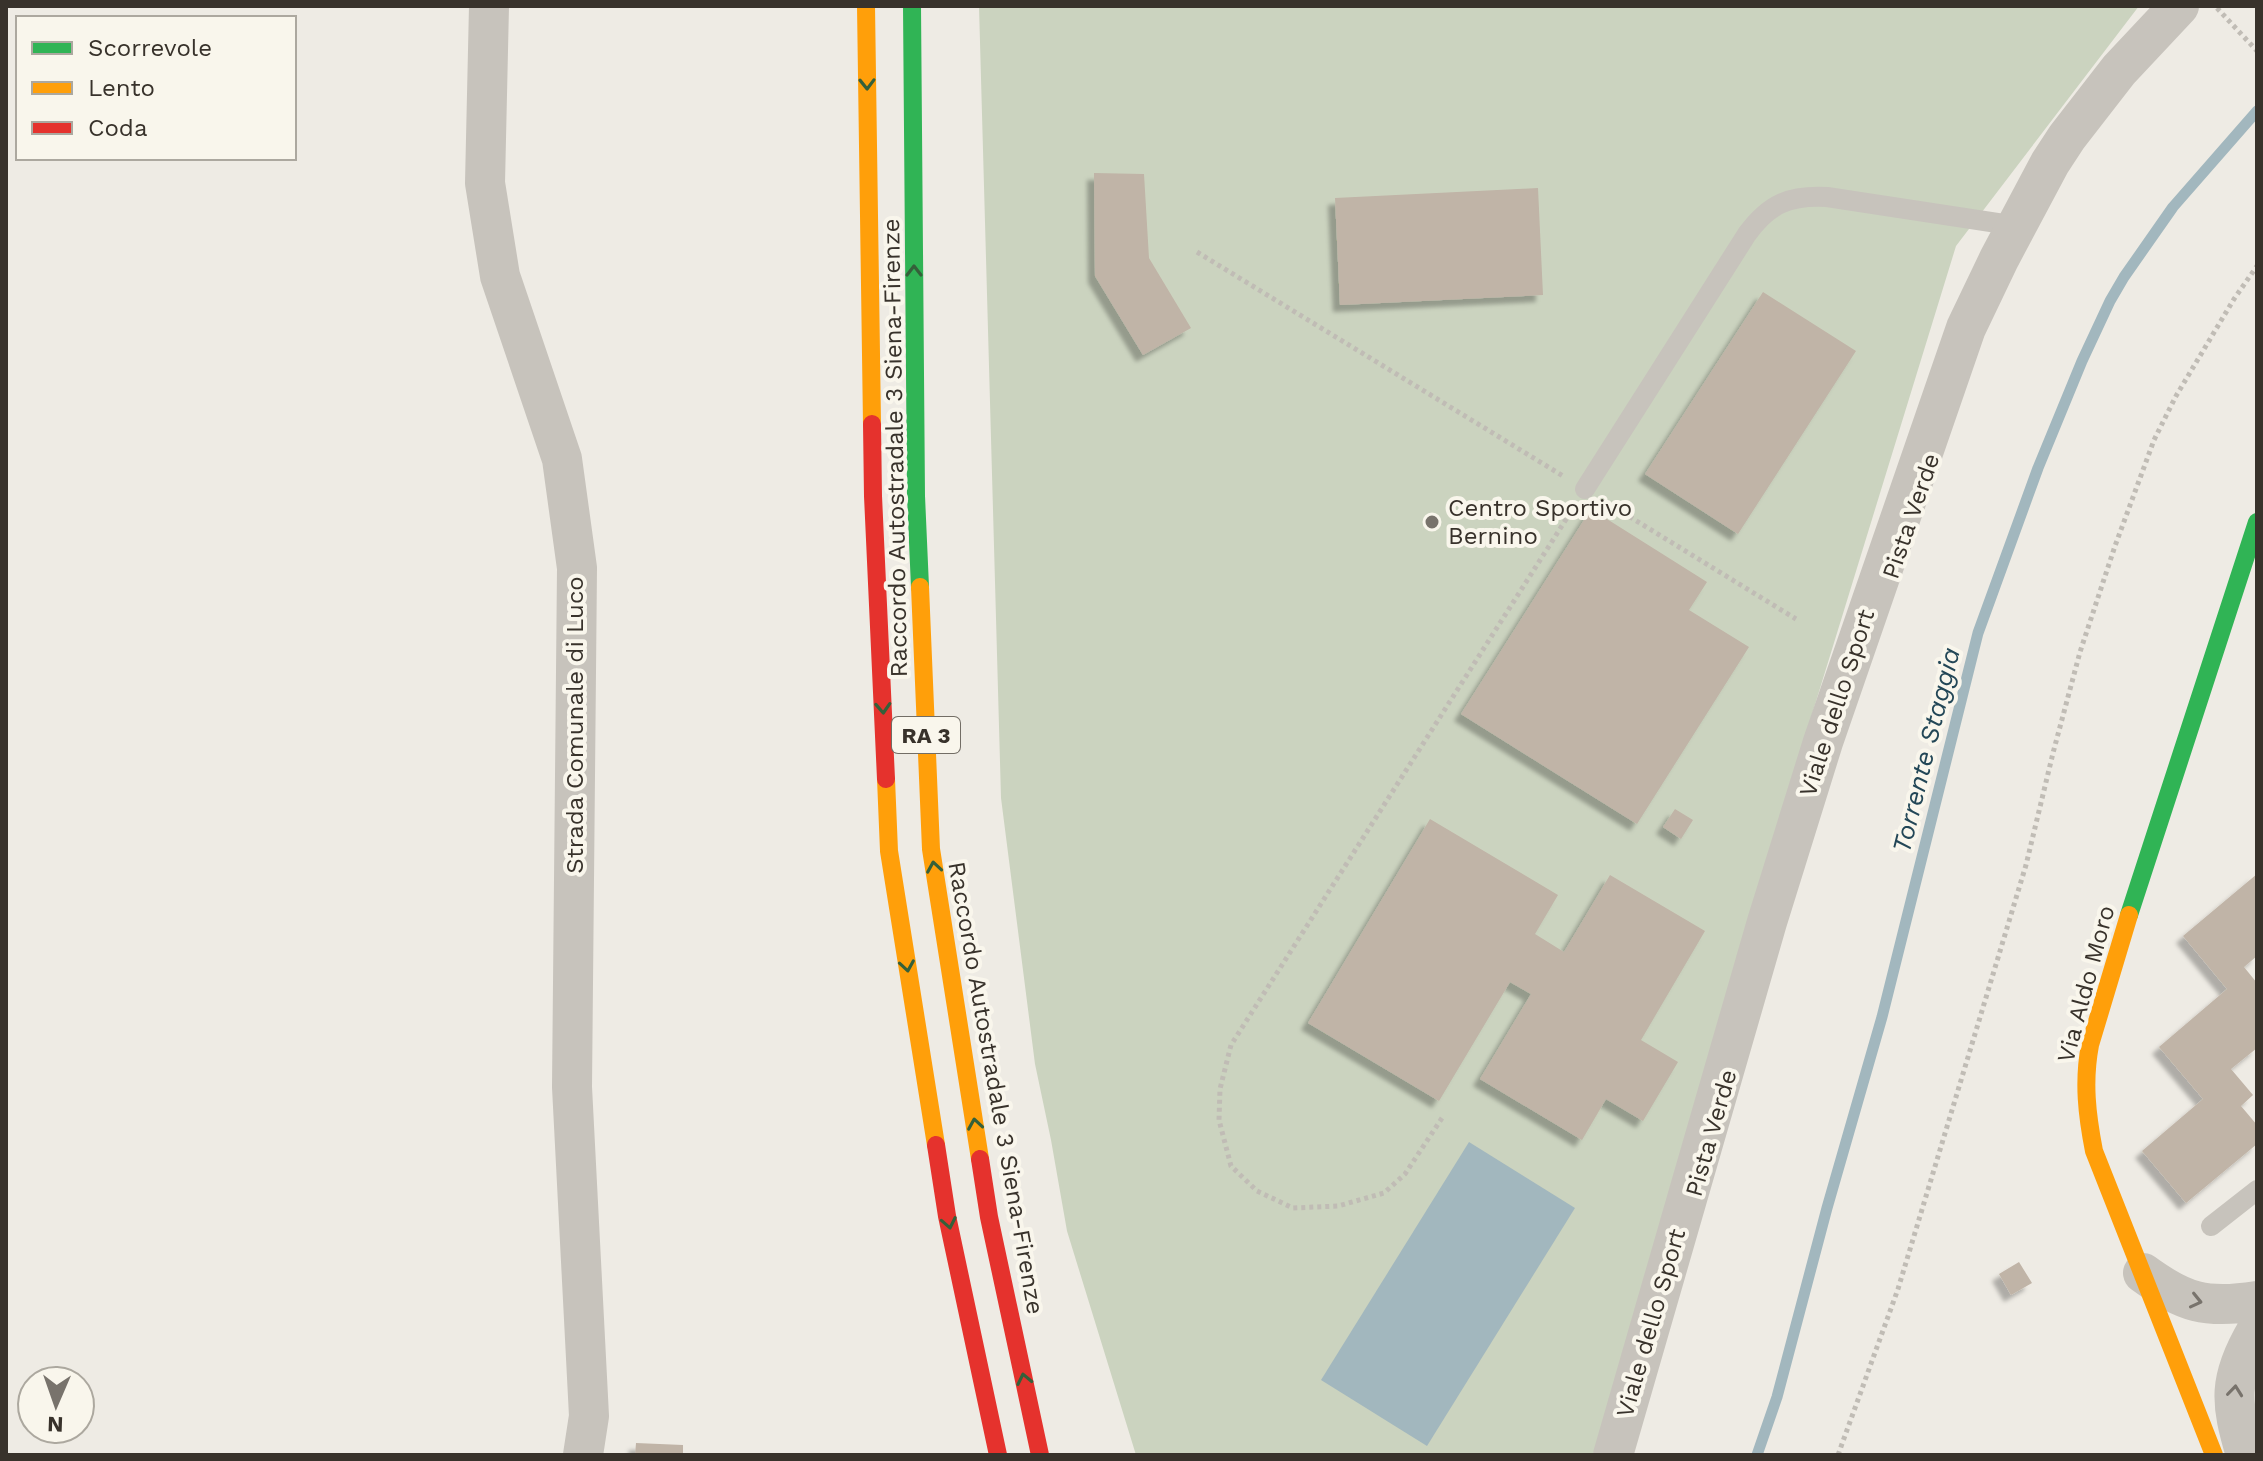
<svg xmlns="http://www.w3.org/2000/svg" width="2263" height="1461" viewBox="0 0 2263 1461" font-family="'Work Sans',sans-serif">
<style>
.pitch{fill:#cbd3bf}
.water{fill:#a2b7be}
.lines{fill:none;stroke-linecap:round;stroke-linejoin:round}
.stream{stroke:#a2b7be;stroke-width:11}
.building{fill:#c0b4a7;filter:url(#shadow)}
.path{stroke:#c0bcb5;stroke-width:5;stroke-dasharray:4 4;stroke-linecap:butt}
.lane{stroke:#c7c3bc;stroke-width:20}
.street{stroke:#c7c3bc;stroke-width:40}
.fast{stroke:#30b455;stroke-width:18}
.slow{stroke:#ff9f0a;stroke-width:18}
.jam{stroke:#e5322d;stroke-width:18}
.oneway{stroke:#35603a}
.oneway2{stroke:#78736c}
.poi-dot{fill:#78736c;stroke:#f9f6ec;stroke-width:3}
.labels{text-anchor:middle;stroke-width:8;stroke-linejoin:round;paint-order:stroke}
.shield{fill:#f9f6ec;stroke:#726d65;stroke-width:2}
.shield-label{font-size:22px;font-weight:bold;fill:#38322b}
.street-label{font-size:24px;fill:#38322b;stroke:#f9f6ec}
.poi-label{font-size:24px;fill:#38322b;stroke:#f9f6ec;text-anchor:start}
.water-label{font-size:26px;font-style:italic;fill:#234757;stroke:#f9f6ec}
</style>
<defs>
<filter id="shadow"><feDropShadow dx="-7" dy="7" stdDeviation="2" flood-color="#0004"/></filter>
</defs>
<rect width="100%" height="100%" fill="#eeebe4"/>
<path class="pitch" d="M979,6H2139L1956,246L1758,890L1593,1455H1136L1067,1231L1051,1140L1035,1064L1001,798Z"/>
<path class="water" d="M1469,1142L1575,1208L1427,1446L1321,1380Z"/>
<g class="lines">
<path class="stream" d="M1757,1455L1777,1397L1827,1208L1882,1017L1978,633L2038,468L2082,361L2110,301L2124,277L2173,207L2257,111"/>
</g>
<path class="building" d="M1094,173L1144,174L1149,258L1191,328L1143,355L1095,276Z
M1538,188L1543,295L1340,305L1335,198Z
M1763,292L1856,351L1738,534L1645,474Z
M1591,509L1707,582L1689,610L1749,647L1637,824L1461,714Z
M1675,809L1693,820L1681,839L1663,827Z
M1430,819L1558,895L1535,934L1564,952L1610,875L1705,931L1641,1040L1678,1062L1643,1121L1606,1099L1582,1140L1480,1079L1531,994L1510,982L1439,1101L1308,1023Z
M2257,874V956L2244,967L2257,983V1048L2231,1069L2253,1095L2241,1106L2257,1125V1144L2186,1203L2142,1151L2203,1099L2159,1047L2227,989L2183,936Z
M2019,1262L2032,1283L2011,1295L1999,1274Z
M636,1443L683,1445V1455H635Z"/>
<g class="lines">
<path class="path" d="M2217,8L2257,51
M1197,252L1563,476
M1609,504L1796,619
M1442,1118L1405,1174L1384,1193L1338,1206L1293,1208L1257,1191L1231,1166L1219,1120L1220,1089L1231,1045L1572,510
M1838,1455L1898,1289L2026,865L2053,753L2080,652L2115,546L2154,440L2176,396L2234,299L2257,266"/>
<path class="lane" d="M1585,489L1747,234C1769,204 1789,195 1827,197L2017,226
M2211,1226L2257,1190"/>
<path class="street" d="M489,6L485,183L500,276L562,459L577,568L572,1087L589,1416L583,1455
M2143,1273C2184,1303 2206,1309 2257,1301
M1613,1455L1767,922L1823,742L1966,328L1999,259L2050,163L2067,137L2119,70L2179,6
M2246,1455C2230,1402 2228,1379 2257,1330"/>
<path class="fast" d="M912,6L916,496L920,587
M2129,915L2257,522"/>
<path class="slow" d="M866,6L872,424
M920,587L931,849L980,1159
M886,779L889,851L936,1145
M2129,915L2090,1045C2083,1082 2087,1115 2094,1151L2214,1455"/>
<path class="jam" d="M872,424L873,496L886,779
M936,1145L947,1216L998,1455
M980,1159L989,1217L1040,1455"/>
</g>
<defs><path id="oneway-chevron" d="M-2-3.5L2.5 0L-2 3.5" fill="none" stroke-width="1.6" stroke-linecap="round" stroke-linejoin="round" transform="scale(2)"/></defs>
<g class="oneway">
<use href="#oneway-chevron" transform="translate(867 84) rotate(89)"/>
<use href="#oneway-chevron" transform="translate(914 271) rotate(-90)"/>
<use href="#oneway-chevron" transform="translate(883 708) rotate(87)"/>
<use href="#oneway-chevron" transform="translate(934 867) rotate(-99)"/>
<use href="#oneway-chevron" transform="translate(907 966) rotate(81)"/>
<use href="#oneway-chevron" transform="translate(975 1124) rotate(-99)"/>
<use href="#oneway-chevron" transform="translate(949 1223) rotate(79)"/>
<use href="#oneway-chevron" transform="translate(1024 1379) rotate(-102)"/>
</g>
<g class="oneway2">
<use href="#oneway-chevron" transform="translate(2196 1301) rotate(13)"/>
<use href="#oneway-chevron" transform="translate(2235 1391) rotate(-84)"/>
</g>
<circle class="poi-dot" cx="1432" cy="522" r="8"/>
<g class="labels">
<rect class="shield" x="892" y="717" width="68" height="36" rx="6"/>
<g class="shield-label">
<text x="926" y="743">RA 3</text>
</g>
<g class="street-label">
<text transform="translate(895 448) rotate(-91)" y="8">Raccordo Autostradale 3 Siena-Firenze</text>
<text transform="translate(1911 516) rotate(-71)" y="8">Pista Verde</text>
<text transform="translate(1837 703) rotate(-72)" y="8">Viale dello Sport</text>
<text transform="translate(575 725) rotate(-90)" y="8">Strada Comunale di Luco</text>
<text transform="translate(2086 984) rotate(-75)" y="8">Via Aldo Moro</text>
<text transform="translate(996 1088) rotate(80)" y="8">Raccordo Autostradale 3 Siena-Firenze</text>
<text transform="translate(1711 1133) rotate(-74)" y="8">Pista Verde</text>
<text transform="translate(1651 1323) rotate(-74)" y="8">Viale dello Sport</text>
</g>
<g class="poi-label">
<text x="1448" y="516">Centro Sportivo<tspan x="1448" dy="28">Bernino</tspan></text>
</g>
<g class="water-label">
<text transform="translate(1926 750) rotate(-76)" y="9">Torrente Staggia</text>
</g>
</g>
<rect width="2263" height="1461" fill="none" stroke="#38322b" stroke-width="16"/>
<rect x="16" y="16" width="280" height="144" fill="#f9f6ec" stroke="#aca89f" stroke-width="2"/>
<rect x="32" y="42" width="40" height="12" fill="#30b455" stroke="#aca89f" stroke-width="2"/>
<text x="88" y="56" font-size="24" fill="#38322b">Scorrevole</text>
<rect x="32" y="82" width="40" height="12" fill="#ff9f0a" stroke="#aca89f" stroke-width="2"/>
<text x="88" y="96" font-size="24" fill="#38322b">Lento</text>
<rect x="32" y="122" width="40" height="12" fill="#e5322d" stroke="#aca89f" stroke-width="2"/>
<text x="88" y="136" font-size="24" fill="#38322b">Coda</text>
<g transform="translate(56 1405) rotate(182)"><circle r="38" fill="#f9f6ec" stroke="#aca89f" stroke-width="2"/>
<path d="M0-6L14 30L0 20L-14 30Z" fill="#78736c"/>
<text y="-12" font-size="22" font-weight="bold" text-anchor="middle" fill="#38322b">N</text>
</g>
</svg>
